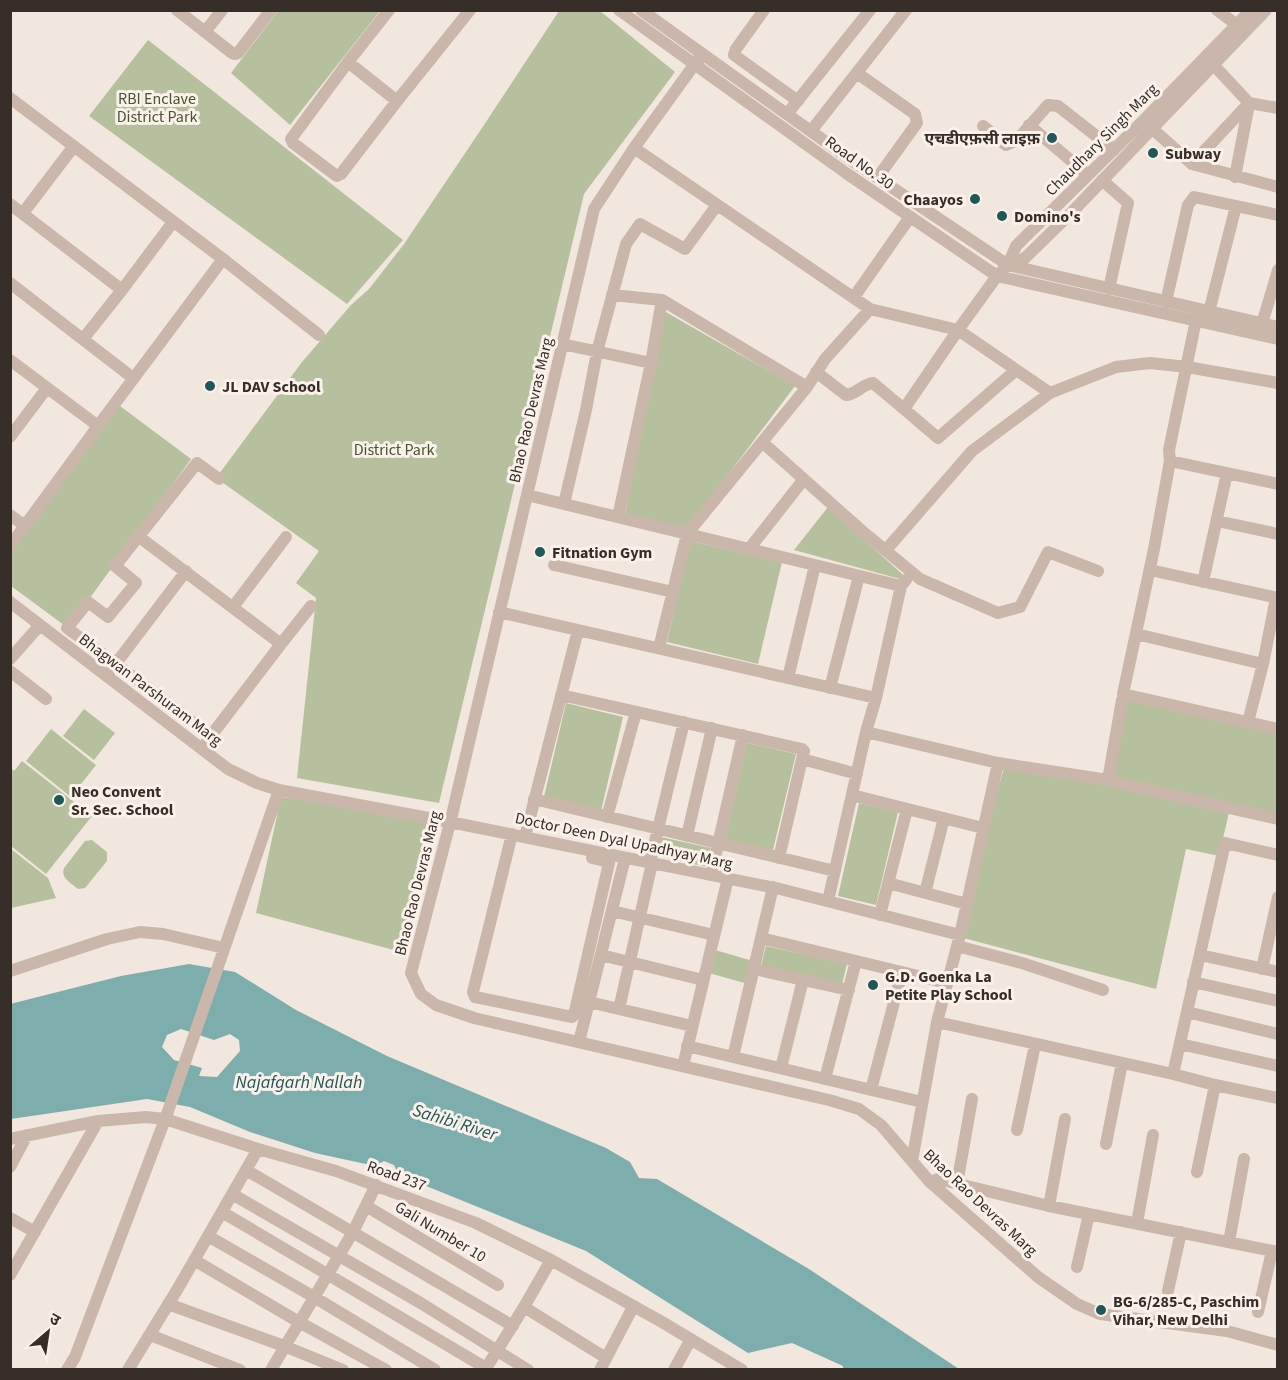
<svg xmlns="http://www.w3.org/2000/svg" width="1288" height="1380" viewBox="0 0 1288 1380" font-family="'Source Sans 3','Noto Sans Devanagari',sans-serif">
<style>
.green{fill:#b7c09e}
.water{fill:#7daead;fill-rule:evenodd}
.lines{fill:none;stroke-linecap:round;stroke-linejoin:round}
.minor{stroke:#cab6aa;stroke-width:12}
.poi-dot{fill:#205758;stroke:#f9f1ea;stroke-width:2}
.labels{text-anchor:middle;stroke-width:6;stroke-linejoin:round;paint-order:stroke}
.park-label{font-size:16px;fill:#49552e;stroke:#f9f1ea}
.poi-label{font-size:16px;font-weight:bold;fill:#372d29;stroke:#f9f1ea;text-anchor:start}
.street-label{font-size:16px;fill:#372d29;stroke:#f9f1ea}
.water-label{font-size:18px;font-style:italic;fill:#205758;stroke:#f9f1ea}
</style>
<rect width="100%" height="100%" fill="#f2e7de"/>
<path class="green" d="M278,11H380L290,125L231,73Z
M559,11H600L675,72L584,194L439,803L297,778L316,598L296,583L319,551L216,478L302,362L351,305L369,289L404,244L482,128Z
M148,40L403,240L347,304L89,116Z
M664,311L795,386L687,529L625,514Z
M120,406L191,459L68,628L11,586L10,552Z
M828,507L911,582L794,550Z
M690,541L782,562L758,664L667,642Z
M1118,698L1277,733V818L1230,808L1219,856L1186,849L1156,989L956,936L1006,761L1102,781Z
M566,703L623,717L601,811L544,797Z
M84,709L115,733L94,760L63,736Z
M51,729L96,765L71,797L26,761Z
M747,743L796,754L773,850L725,839Z
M22,761L92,816L46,874L11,846V768L14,771Z
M281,797L428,817L401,952L256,913Z
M859,803L898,812L876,905L838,896Z
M661,837L711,848L707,867L657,856Z
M92,840L107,852V861L85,888L78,889C71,883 60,878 64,868L85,841Z
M11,849L48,878L56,898L11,908Z
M766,946L847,964L842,984L761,966Z
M715,950L753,961L748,984L709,973Z"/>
<path class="water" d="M189,964L235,972L296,1010L387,1056L606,1148L630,1162L639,1178L657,1179L809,1269L959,1369H843V1366L792,1343L748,1353L586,1251L399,1175L394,1165L384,1161L375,1166L315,1153L250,1132L190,1107L147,1099L11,1119L10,1004L121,976ZM181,1029L214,1040L230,1034L239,1040L240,1051L217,1077L199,1076L202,1068L174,1060L162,1047L167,1035Z"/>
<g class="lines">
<path class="minor" d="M177,10L232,53L235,54L238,53L271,10
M389,10L348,62L291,139L293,143L334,174L337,176L341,174L397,101L470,10
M619,10L846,173L997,276L1278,339
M641,10L854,162L1008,265L1278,327
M764,10L736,49L734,55L798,101
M1217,10L1237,25
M205,32L222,10
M702,54L634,148L594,209L452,815L411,973L421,994L436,1005L474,1018L829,1100L859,1109L881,1125L930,1182L1038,1277L1077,1304L1100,1314L1227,1331L1278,1345
M1209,60L1249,103L1278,108
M348,62L397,101
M857,73L915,114L917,123L878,177
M10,98L223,259L319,335
M787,114L870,10
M1147,124L1192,164L1278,187
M1029,125L1088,175
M983,126L1006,145L1017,140L1048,105L1058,106L1114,150
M811,131L906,10
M634,148L870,309L958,330L1050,393
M1192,164L1249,103
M1235,177L1249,104
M1102,180L1128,203L1109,289
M10,204L122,290
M23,213L74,146
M1008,265L1025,258L1072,212L1266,10
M10,283L133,378
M612,295L662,300L807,387
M854,297L910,217
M1166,302L1188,205L1194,197L1278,215
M1209,312L1236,206
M1196,320L1169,450L1170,461L1154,549L1123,694L1278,729
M1262,324L1278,270
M83,339L122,290L173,222
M562,344L651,363
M10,360L98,426
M816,372L846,395C856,395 862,384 873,383L904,409L958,330L997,276L1008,265L1016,246L1143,121L1251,10
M904,409L938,438L1016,370
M10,437L47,388
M762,442L861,530L920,579L998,613L1020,607L1048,552L1098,571
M1170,461L1278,484
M527,495L901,586
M564,504L586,410L597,352L626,244L640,224L685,249L717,205
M10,515L25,526
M618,517L651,363L662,300
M1217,521L1278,534
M138,536L281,644L207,741
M10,546L98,426L223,259
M749,549L804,479
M886,550L972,451L1050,393L1116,367L1150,363L1187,367L1278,383
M554,565L673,592
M1150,570L1278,598
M1203,582L1227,473
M10,602L228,769L257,783L279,790L450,822L780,889L960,935
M233,607L286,537
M499,612L876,698
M1136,634L1263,664L1248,722
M281,644L311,606
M659,648L687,534L807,387L825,359L870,309
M10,659L40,625
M1263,664L1276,598
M111,670L186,571
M10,671L46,699
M788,678L815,565
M830,688L859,576
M561,695L802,749L804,751L802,759L779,858
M866,732L998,763L1108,780L1127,785L1278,819
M211,736L116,664L67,628L88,602L108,617L136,583L115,566L197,463L219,479
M802,759L857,774
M1108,780L1122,700
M852,795L983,828
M534,799L835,871
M607,817L636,712
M512,834L473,992L475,997L572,1017L574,1015L609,863L601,860L592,858
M687,836L712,728
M525,837L578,630
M650,862L684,722
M711,875L743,735
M888,883L967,904
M925,893L944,818
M828,901L866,732L876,698L901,586L906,580
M612,911L714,935
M880,915L907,809
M761,938L947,983
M957,946L1022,963L1103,990
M601,955L703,980
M1200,955L1278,972
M754,969L849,990
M1262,969L1278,897
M10,971L107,939L140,932L163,934L224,948
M1193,982L1278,1001
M589,1002L692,1026
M619,1009L652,863
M1187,1012L1278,1034
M937,1022L1173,1074L1215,1085L1278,1098
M579,1042L625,858
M1180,1044L1278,1066
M687,1046L922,1102
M733,1057L773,887
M683,1066L728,878
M781,1068L803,980
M1173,1074L1225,843L1278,855
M825,1079L856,961
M871,1090L902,972
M1017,1130L1035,1045
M10,1139L98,1121L146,1117L165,1119L258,1149L336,1171L476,1223L551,1260L662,1322L742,1370
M1106,1144L1122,1063
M912,1161L937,1022L960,935L998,763
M10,1167L27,1135
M246,1170L513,1326
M1197,1172L1215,1085
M930,1182L938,1179L1049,1206L1278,1252
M957,1184L972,1099
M232,1194L419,1302L528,1370
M366,1206L498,1285
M1049,1206L1065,1119
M222,1212L486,1368
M10,1218L35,1232
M1137,1223L1153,1135
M208,1236L314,1297L435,1370
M1229,1242L1244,1159
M194,1260L299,1322L386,1370
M1077,1267L1089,1214
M10,1275L98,1121
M1168,1291L1181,1232
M168,1304L284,1346L343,1370
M524,1307L606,1358
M1258,1312L1272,1251
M150,1335L240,1370
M67,1370L75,1357L167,1114L279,790
M128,1370L177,1290L258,1149
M271,1370L353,1232L376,1185
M485,1370L524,1307L551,1260
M600,1370L633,1307
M674,1370L691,1339"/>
</g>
<g class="poi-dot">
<circle cx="1052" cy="138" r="6"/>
<circle cx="1153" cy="153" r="6"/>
<circle cx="975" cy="199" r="6"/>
<circle cx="1002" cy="216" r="6"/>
<circle cx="210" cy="386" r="6"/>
<circle cx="540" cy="552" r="6"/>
<circle cx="59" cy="800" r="6"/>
<circle cx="873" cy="985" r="6"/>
<circle cx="1101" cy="1310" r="6"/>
</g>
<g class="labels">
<g class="park-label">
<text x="157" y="104">RBI Enclave<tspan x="157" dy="18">District Park</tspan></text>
<text x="394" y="455">District Park</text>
</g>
<g class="poi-label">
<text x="1040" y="144" text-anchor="end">एचडीएफ़सी लाइफ़</text>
<text x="1165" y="159">Subway</text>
<text x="963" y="205" text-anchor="end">Chaayos</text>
<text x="1014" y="222">Domino's</text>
<text x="222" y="392">JL DAV School</text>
<text x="552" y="558">Fitnation Gym</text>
<text x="71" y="797">Neo Convent<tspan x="71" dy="18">Sr. Sec. School</tspan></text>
<text x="885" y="982">G.D. Goenka La<tspan x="885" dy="18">Petite Play School</tspan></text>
<text x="1113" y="1307">BG-6/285-C, Paschim<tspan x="1113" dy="18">Vihar, New Delhi</tspan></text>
</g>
<g class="street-label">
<text transform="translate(1101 139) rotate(-45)" y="6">Chaudhary Singh Marg</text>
<text transform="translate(860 162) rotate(35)" y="6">Road No. 30</text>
<text transform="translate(530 410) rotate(-77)" y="6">Bhao Rao Devras Marg</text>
<text transform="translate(151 689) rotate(37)" y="6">Bhagwan Parshuram Marg</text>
<text transform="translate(624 840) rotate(12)" y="6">Doctor Deen Dyal Upadhyay Marg</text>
<text transform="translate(417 883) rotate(-76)" y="6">Bhao Rao Devras Marg</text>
<text transform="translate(397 1175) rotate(20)" y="6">Road 237</text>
<text transform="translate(981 1202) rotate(43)" y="6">Bhao Rao Devras Marg</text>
<text transform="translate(441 1231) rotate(31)" y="6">Gali Number 10</text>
</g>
<g class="water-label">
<text x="299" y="1088">Najafgarh Nallah</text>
<text transform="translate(455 1122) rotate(17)" y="6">Sahibi River</text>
</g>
</g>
<rect width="1288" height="1380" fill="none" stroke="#372d29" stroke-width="24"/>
<g transform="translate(48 1332) rotate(29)" stroke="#f9f1ea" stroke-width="4.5" paint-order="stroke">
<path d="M0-4.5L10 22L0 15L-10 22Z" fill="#372d29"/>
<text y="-9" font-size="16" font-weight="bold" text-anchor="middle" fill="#372d29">उ</text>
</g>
</svg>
